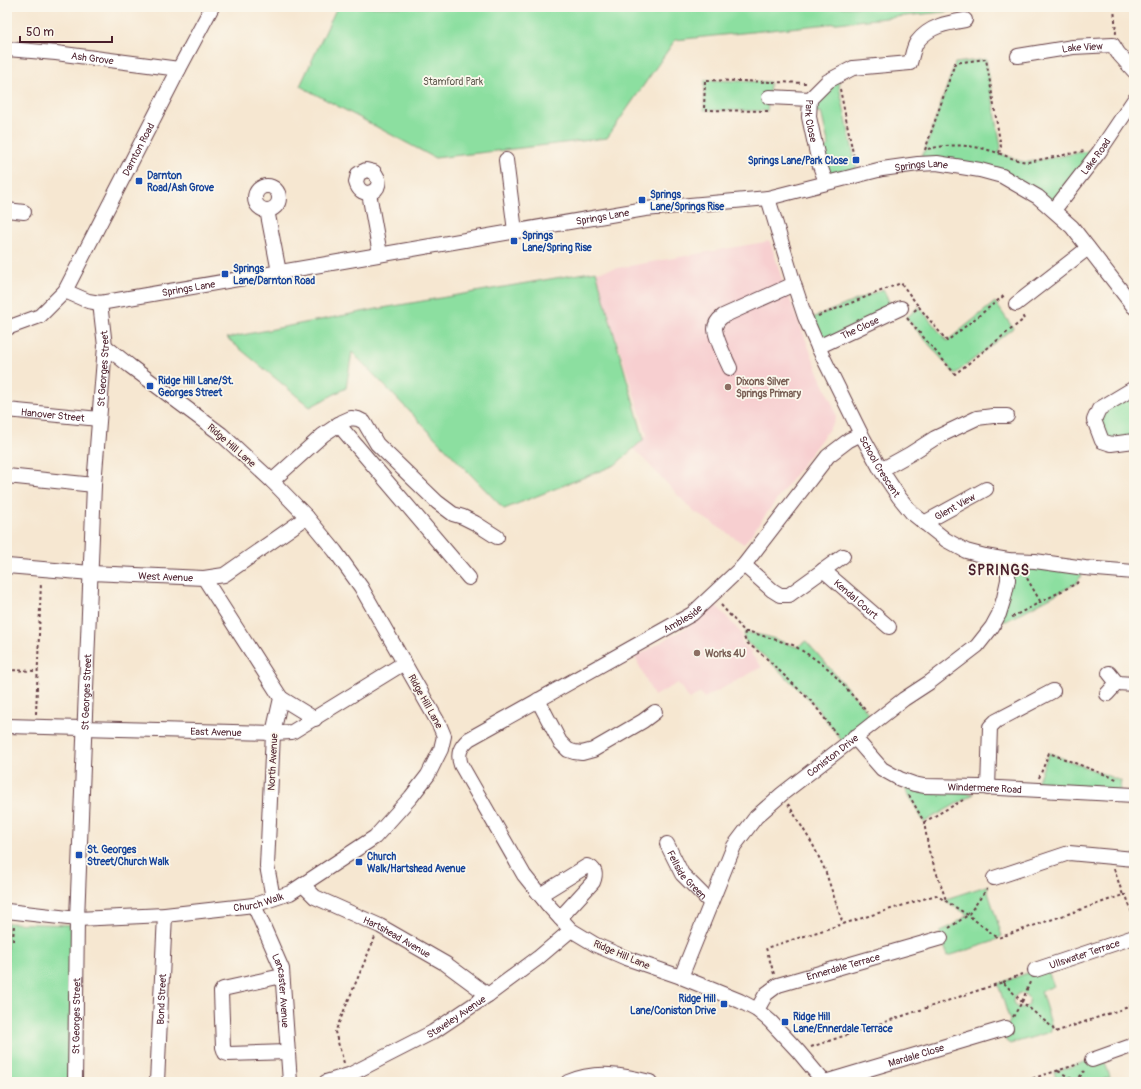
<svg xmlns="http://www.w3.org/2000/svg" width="1141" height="1089" viewBox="0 0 1141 1089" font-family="Pangolin,sans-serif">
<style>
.built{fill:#f7cfd0}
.green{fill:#8cdfa0;stroke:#6b7f66;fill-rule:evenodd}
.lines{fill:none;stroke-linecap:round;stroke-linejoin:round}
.minor-casing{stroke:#643d44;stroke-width:16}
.path{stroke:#643d44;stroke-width:2;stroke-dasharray:3 3;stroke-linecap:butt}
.minor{stroke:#fff;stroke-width:14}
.transit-dot{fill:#1a4fb4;stroke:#fbf7ec;stroke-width:1.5}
.education-dot{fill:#8d6e63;stroke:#fbf7ec;stroke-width:1.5}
.labels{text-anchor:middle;stroke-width:3.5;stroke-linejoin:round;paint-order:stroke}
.street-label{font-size:10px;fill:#4a1f2b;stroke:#fbf7ec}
.park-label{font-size:10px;fill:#5e594e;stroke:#fbf7ec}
.transit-label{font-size:10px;font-weight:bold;fill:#164399;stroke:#fbf7ec;text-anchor:start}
.education-label{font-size:10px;font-weight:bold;fill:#785e54;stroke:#fbf7ec;text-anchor:start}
.district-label{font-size:14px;font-weight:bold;letter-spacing:1px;fill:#4a1f2b;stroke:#fbf7ec}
</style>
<rect width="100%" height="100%" fill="#fbf7ec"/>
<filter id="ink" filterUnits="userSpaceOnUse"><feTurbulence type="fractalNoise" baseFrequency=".025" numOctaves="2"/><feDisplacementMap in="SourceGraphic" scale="8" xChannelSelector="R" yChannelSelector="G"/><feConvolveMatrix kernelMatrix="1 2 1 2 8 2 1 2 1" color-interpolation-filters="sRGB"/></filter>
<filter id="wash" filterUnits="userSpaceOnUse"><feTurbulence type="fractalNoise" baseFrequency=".012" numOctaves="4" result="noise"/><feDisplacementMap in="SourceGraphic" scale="16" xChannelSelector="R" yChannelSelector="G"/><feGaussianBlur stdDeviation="0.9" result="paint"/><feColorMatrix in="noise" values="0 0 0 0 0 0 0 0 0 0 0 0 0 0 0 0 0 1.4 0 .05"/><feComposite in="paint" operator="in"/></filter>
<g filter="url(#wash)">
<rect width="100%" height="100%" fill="#f6e7d1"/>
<path class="built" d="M770,241L782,279L816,366L834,408L836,416L834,422L744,544L697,513L696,514L633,448L647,435L595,272Z
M716,605L742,634V643L751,651V654L762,667L704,698L701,693L689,699L678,683L654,696L635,657L691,625Z"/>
<path class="green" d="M337,7H991L675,40L607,138L435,158L300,86Z
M986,59L1001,147L999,153L1020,161L1028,162L1093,150L1054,210L1002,176L918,164L925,150L955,63Z
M838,76L839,86L858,175L826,182L817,154L829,146L821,112H810V99Z
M705,80L770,82L769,97L767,111L704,110Z
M596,271L644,439L615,465L504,509L352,352L346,388L310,407L227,338L377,309Z
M883,289L894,312L818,347L805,317H815Z
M995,302L1013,328L955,374L906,318L919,307L947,341Z
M1134,388V441H1102L1099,409Z
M1008,560L1085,568L1077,583L1006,621H995Z
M745,632L769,637L797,647L806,641L863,706L874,722L845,745L813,703L764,656L746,642L744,637Z
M1049,753L1121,781L1119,794L1034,790Z
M900,779L974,794L924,822Z
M989,885L987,889L1002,936L992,942L948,956L941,938L940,931L950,927L968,915L946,901V899Z
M7,923L73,925L68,1082H7Z
M1046,966L1054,986L1041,991L1052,1027L1050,1032L1010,1044L1006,1041L1003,1029L1006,1028L1010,1021L998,984ZM1019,993L1025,994L1029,999V1004L1023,1009L1016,1007L1013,1002L1014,997Z
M1103,1056L1110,1077L1099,1081V1082H1057L1054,1072Z"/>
</g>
<g filter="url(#ink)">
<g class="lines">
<defs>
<g id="minor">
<path id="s1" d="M7,49L56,53L179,69"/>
<path id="s2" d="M1018,56L1073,47L1113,45L1118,53L1134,71"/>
<path id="s3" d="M769,97L810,99L809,117L819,163L826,182"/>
<path d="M810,99L828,81L853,68L910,63C912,57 913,48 917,42C929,26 947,23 965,20"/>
<path d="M506,160L515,231"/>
<circle cx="267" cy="198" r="12"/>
<path d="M369,193C380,190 381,180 374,172L366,170L358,174L356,182C358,189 361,193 369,193L380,254"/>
<path id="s4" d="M768,198L794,284L805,317L818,347L861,434L881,470L899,497L912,513L946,540L966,551L985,556L1008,560L1035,561L1085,568L1134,572"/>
<path d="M7,210L24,212"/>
<path d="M267,210L279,272"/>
<path id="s5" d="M1054,210L1099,152L1134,100"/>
<path id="s6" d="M65,291L88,301L100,303L645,209L768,198L882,169L918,164L937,163L980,170L1002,176L1038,197L1072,227L1134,307"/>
<path d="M1016,304L1088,248"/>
<path id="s7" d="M7,328L40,316L65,291L179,69L212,7"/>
<path id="s8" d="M818,347L901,308"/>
<path d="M730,368C725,357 716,340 715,329C715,323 719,319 723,316L794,284"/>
<path d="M1134,388L1099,409L1094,420L1102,441L1111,444L1134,441"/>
<path id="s9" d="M7,410L99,419"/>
<path d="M338,424L469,578"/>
<path d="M881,470L910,454L935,438L977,418L993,416H1007"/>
<path d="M7,476L94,485"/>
<path d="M272,481L323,435L342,422L351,418L358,419L364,422L377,444L437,502L453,514L463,517L475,523L497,537"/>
<path id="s10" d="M924,523L986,489"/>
<path d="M744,565L772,590L780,595H789L843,556"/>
<path id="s11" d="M7,566L91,573L204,578L224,575L307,517"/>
<path id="s12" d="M823,570L889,627"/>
<path d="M204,578L281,698L273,733L267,866L273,898"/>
<path d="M1117,683L1134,684"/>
<path d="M1107,694L1117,683L1109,673"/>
<path d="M281,698L315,719"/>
<path d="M538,700L560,742L568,750L574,752L582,753L593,750L643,721L655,712"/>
<path id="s13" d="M7,726L273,733L292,732L404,663"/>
<path id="s14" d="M854,737L882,769L900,779L914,784L924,786L980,787L1134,795"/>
<path d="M988,788L990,727L996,721L1053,691"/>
<path id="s15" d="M667,844L682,874L711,903"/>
<path d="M994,878L1069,853L1134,859"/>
<path id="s16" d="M303,885L315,897L380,926L446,964L488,995"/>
<path d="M540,895L587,866C596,868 596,875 593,882L560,918"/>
<path id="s17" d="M254,905L282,969L290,1082"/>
<path id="s18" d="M7,911L77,919L165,915L254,905L290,893L375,837L411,797L428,775L441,749L444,736L439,724L361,587L335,551L307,517L272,481L221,434L130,366L105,346"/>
<path id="s19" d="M1035,970L1134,937"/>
<path d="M282,976L223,989L221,992L223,1047L225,1053L228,1054L288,1052"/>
<path id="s20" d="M681,977L734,846L756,817L782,794L862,732L904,699L930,682L977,646L992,627L999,614L1004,598L1008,580V560"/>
<path id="s21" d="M757,1010L766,994L778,985L941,938"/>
<path d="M1092,1060L1134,1045"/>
<path id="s22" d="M75,1082L77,919L94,485L105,346L100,303"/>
<path id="s23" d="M157,1082L165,915"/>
<path id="s24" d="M326,1082L349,1075L433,1032L488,995L538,958L571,930"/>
<path d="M568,1082C595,1070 624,1075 650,1082"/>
<path id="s25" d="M824,1082L798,1051L770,1021L757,1010L740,1001L681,977L626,958L596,945L571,930L548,905L524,875L461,765C457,754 460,747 469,739L692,614L744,565L828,456L849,440L861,434"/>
<path id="s26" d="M825,1082L1006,1028"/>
</g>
</defs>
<use href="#minor" class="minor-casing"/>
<path class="path" d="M1114,7L1116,34
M840,89L855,163
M768,111L704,110L705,80L807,83
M928,149C952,143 975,145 998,153C1009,157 1017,161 1028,162L1084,151
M925,150L955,63L986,59L1001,147L999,153
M914,311L919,307L947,341L1006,294
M818,316L901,283L919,307
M907,318L955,374L1024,319L1022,315
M1024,573L1040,601
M721,605L745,632L744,637L746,642L764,656L813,703L837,735
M1012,617L1077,583L1079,579
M745,632H750L793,645L812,657L830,670L867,712
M7,670L37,671
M36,714L41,582
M1039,778L1049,753L1119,780
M909,795L924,822L929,851L946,900
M788,804L813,845L825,870L843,924
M924,822L963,800
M1123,895H1126L1134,919
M949,928L968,915L987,889
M13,941L14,924
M774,974L766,948L936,895L968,915L998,938L1123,895L1114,869
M1003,982L1022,974
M1013,1017L1022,1002L1030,982
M811,1047L1003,982L1022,1002L1052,1027L1055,1032L1134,1005
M344,1063L335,1032L375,937
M1058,1071L1078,1082
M1021,1082L1079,1064
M1076,1082L1084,1071"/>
<use href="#minor" class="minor"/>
</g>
</g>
<g class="transit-dot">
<rect x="852" y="156" width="8" height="8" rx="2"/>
<rect x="135" y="177" width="8" height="8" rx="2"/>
<rect x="638" y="196" width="8" height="8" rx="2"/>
<rect x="510" y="237" width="8" height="8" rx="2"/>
<rect x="221" y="270" width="8" height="8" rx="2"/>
<rect x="146" y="382" width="8" height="8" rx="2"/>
<rect x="75" y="851" width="8" height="8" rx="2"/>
<rect x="355" y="858" width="8" height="8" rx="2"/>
<rect x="720" y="1000" width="8" height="8" rx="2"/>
<rect x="781" y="1018" width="8" height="8" rx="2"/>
</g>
<g class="education-dot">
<circle cx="728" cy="387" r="4"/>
<circle cx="697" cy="653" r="4"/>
</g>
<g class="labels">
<g class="street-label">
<text dy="4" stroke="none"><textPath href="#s2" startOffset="65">Lake View</textPath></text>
<text dy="4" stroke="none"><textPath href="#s1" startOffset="86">Ash Grove</textPath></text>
<text dy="4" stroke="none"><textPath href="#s3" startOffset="63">Park Close</textPath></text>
<text dy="4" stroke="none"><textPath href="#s7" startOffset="230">Darnton Road</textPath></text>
<text dy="4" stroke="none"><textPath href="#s5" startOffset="68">Lake Road</textPath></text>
<text dy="4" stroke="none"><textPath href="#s6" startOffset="871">Springs Lane</textPath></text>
<text dy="4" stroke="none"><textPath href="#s6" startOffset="547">Springs Lane</textPath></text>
<text dy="4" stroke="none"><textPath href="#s6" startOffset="127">Springs Lane</textPath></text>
<text dy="4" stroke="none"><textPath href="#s8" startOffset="46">The Close</textPath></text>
<text dy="4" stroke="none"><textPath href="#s22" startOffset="714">St Georges Street</textPath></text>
<text dy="4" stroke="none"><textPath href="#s9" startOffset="46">Hanover Street</textPath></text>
<text transform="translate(232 445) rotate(41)" y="4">Ridge Hill Lane</text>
<text dy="4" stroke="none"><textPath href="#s4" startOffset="292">School Crescent</textPath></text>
<text dy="4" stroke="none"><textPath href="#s10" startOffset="35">Glent View</textPath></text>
<text dy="4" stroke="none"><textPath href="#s11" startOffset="159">West Avenue</textPath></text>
<text dy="4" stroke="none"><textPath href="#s12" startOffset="44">Kendal Court</textPath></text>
<text dy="4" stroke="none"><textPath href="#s25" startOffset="775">Ambleside</textPath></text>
<text dy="4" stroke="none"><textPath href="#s22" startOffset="390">St Georges Street</textPath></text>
<text transform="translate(426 701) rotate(61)" y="4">Ridge Hill Lane</text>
<text dy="4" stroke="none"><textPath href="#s13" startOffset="209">East Avenue</textPath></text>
<text dy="4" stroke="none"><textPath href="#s20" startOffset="276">Coniston Drive</textPath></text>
<text transform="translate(272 762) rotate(-87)" y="4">North Avenue</text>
<text dy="4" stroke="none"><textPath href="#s14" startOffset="149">Windermere Road</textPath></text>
<text dy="4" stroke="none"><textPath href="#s15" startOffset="37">Fellside Green</textPath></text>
<text dy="4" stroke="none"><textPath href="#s18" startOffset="253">Church Walk</textPath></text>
<text dy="4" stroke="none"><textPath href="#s16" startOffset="108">Hartshead Avenue</textPath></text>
<text dy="4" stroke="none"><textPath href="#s19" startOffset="52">Ullswater Terrace</textPath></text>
<text transform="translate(622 954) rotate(23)" y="4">Ridge Hill Lane</text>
<text dy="4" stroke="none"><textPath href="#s21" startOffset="101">Ennerdale Terrace</textPath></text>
<text dy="4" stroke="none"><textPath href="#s17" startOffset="91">Lancaster Avenue</textPath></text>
<text dy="4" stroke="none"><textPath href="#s23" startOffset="83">Bond Street</textPath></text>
<text dy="4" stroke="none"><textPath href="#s22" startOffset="66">St Georges Street</textPath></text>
<text dy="4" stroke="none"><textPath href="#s24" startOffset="146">Staveley Avenue</textPath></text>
<text dy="4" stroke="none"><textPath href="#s26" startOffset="95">Mardale Close</textPath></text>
</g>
<g class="park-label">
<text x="453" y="85">Stamford Park</text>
</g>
<g class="transit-label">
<text x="848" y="164" text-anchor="end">Springs Lane/Park Close</text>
<text x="147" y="179">Darnton<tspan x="147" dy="12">Road/Ash Grove</tspan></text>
<text x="650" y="198">Springs<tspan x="650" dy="12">Lane/Springs Rise</tspan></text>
<text x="522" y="239">Springs<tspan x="522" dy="12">Lane/Spring Rise</tspan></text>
<text x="233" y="272">Springs<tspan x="233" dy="12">Lane/Darnton Road</tspan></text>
<text x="158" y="384">Ridge Hill Lane/St.<tspan x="158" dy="12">Georges Street</tspan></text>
<text x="87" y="853">St. Georges<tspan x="87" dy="12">Street/Church Walk</tspan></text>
<text x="367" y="860">Church<tspan x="367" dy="12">Walk/Hartshead Avenue</tspan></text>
<text x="716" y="1002" text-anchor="end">Ridge Hill<tspan x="716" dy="12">Lane/Coniston Drive</tspan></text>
<text x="793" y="1020">Ridge Hill<tspan x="793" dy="12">Lane/Ennerdale Terrace</tspan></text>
</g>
<g class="education-label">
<text x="736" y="385">Dixons Silver<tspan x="736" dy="12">Springs Primary</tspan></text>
<text x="705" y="657">Works 4U</text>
</g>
<g class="district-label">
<text x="999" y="575">SPRINGS</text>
</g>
</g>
<rect width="1141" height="1089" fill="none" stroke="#fbf7ec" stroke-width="24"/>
<path d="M20 36v6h92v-6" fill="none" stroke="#4a1f2b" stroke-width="2"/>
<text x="26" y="36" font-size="12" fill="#4a1f2b" stroke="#fbf7ec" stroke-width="3" paint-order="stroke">50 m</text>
</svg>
